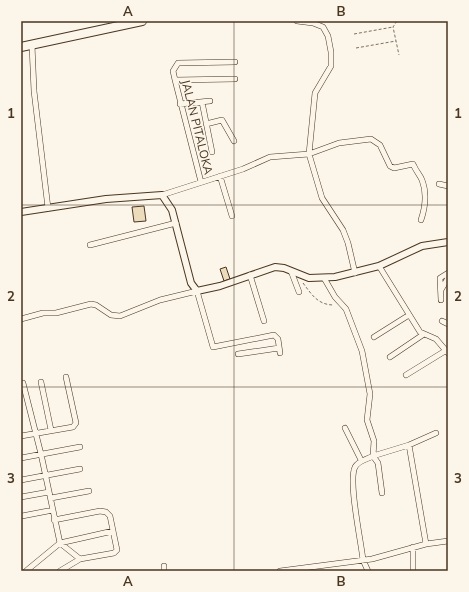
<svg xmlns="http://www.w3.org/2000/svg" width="469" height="592" viewBox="0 0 469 592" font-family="Mulish,sans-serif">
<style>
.building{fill:#ecdcbc;stroke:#4a3520}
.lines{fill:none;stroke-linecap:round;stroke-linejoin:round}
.minor-casing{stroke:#4a3520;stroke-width:6}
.tertiary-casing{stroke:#4a3520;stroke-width:8}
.trunk-casing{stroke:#4a3520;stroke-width:10}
.path{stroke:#7f6f5c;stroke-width:1;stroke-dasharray:3 2;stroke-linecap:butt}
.minor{stroke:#fbf6e9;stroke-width:5}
.tertiary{stroke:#fbf6e9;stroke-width:6}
.trunk{stroke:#fbf6e9;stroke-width:8}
.grid{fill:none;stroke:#4a3520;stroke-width:1;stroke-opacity:0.55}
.labels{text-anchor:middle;stroke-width:3;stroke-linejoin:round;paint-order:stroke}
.street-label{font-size:12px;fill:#4a3520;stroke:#fbf6e9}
.neatline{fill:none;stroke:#4a3520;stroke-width:1.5}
.grid-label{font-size:13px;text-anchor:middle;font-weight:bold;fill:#4a3520}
</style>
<rect width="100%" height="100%" fill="#fbf6e9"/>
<path class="building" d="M144,206L146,221L134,222L132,207Z
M226,267L230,279L224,281L220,269Z"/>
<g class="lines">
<defs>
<path id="minor" d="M297,21L313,23L323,27L328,36L331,52V66L315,93L309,154L339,143L371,139L380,145L390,166L394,168L413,164L414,166C416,171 420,175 422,180C427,193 425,208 421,220
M32,45L34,91L48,208
M175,80L235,79
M202,102L212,152
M180,104L210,101
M206,124L222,120L234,141
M220,176L232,216
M201,182L175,80L173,71L178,63L235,62
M439,184L448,186
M162,195L243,169L270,157L309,154L322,198L343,230L348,243L355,273
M90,245L176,223
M379,266L420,332L436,339L448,353
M291,271L299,292
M250,275L264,321
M324,278L335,297L346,309L362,351L370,394L367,420L374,441L373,456C366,460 359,460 355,467C348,481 361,541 363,560L368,571
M441,290L448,278
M441,300L440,278L448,273
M21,319L43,313H56L91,304L96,305L111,315L120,316L160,300L197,291L213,347L274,335L278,339L280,353
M442,321L448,324
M374,337L409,315
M238,354L279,348
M390,357L424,334
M406,375L445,351
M41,382L51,430
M23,383L41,454L60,543L26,571
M345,428L361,460
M21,436L73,427L76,423L66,377
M409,445L426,544
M21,458L80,447
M21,480L80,469
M382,493L378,463L373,456L409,445L436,433
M21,497L49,492
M51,498L89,491
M22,516L53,510
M54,520L100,511L106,512L110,516L117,550L114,553L80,559L60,571
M60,543L113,531
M60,543L80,559
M413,547V571
M164,566V571
M280,571L372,559L426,544L448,541"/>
<path id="tertiary" d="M21,212L106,199L162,195L172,210L191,283L197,291L220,286L275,267L284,268L309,278L335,277L379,266L422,246L448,242"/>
<path id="trunk" d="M21,47L142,21"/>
</defs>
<use href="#minor" class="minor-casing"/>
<use href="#tertiary" class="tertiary-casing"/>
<use href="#trunk" class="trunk-casing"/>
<path class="path" d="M397,21L393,27L399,55
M354,34L393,27
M356,48L396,41
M303,283C312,295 318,305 334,305"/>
<use href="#minor" class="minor"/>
<use href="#tertiary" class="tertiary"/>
<use href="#trunk" class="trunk"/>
</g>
<path class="grid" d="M234,21V571M21,205H448M21,387H448"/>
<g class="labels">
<g class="street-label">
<text transform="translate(197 127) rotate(76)" y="4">JALAN PITALOKA</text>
</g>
</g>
<rect width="469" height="592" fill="none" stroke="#fbf6e9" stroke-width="44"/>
<rect x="22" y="22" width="425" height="548" class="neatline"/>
<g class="grid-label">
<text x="128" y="16">A</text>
<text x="341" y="16">B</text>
<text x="11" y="118">1</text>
<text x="458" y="118">1</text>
<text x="11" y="301">2</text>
<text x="458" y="301">2</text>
<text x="11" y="483">3</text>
<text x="458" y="483">3</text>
<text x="128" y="586">A</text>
<text x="341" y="586">B</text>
</g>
</svg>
